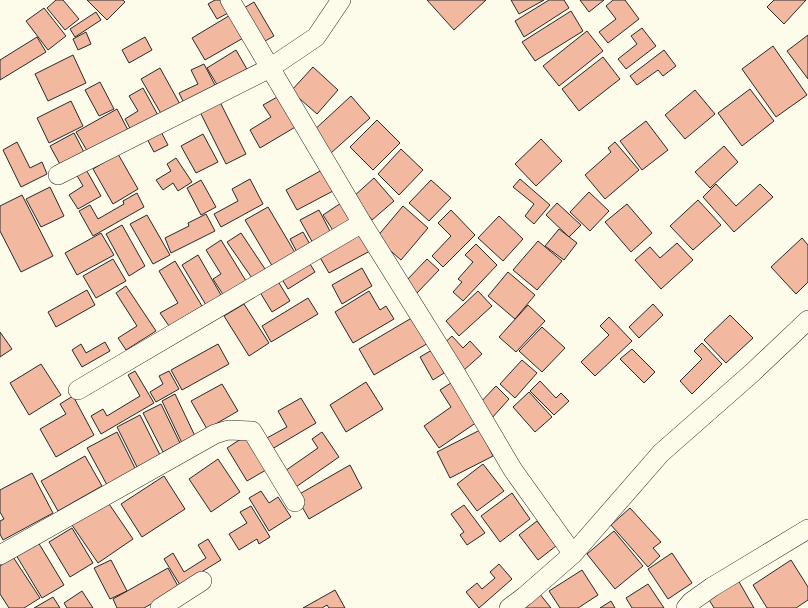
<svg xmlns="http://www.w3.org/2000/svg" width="808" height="608" viewBox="0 0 808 608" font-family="Cabin,sans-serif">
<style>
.building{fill:#f2b8a0;stroke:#2b2b2b}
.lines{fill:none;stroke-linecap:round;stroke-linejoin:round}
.street-casing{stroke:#2b2b2b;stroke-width:20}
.street{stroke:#fdfbea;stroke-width:19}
</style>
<rect width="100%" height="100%" fill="#fdfbea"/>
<path class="building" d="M56,0H63L79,19L65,30L47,8Z
M87,0H123L125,2L107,20Z
M215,0H220L228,13L217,19L208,4Z
M427,0H486L454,30Z
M511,0H544L519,14Z
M549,0H564L569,8L524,37L515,21Z
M580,0H604L589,12Z
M613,0H625L639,19L608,43L599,32L616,19L606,6Z
M774,0H806L784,24L767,7Z
M254,2L274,36L258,45L239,11Z
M44,8L66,36L48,50L26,21Z
M571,11L583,31L535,61L522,42Z
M96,12L101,20L75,37L70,29Z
M232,14L245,37L205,60L192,38Z
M642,28L656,46L626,69L618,59L637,44L631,36Z
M587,31L603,51L559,86L543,66Z
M86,32L91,44L78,50L73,39Z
M808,35V79L787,51Z
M37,37L46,52L0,80V60Z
M145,37L152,50L129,63L122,50Z
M773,46L807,95L776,117L742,69Z
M236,50L248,71L219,88L207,68Z
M664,50L676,66L663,76L658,70L637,85L630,76Z
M73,55L86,83L48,101L35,74Z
M603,57L620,79L579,111L562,89Z
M204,64L216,87L184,103L179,93L198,84L191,70Z
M313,67L338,90L317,114L291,91Z
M160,68L181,106L163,117L141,79Z
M100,82L114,109L99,116L85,90Z
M143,88L159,117L132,132L125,119L138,111L129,96Z
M750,89L774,121L742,146L718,113Z
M695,90L715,114L685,139L665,115Z
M279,96L297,126L260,148L250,130L271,117L263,105Z
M351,96L370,118L331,153L312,132Z
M218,98L246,154L226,164L198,108Z
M71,101L83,126L49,143L37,118Z
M117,109L129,132L89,154L76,132Z
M377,120L400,143L373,170L350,147Z
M646,121L668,150L642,170L620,141Z
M160,130L168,145L154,152L146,137Z
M74,133L86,156L62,168L50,146Z
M203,134L218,162L196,173L181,146Z
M541,139L562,161L536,186L515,164Z
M17,142L30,168L42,162L47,174L21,187L3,150Z
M615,142L639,170L605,199L585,175L611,152L608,148Z
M724,146L738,162L710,188L695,172Z
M401,149L423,170L399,195L378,174Z
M118,154L138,189L113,204L93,169Z
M176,158L192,182L178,191L173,183L163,190L156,180L171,171L167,164Z
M84,166L101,196L78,209L69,195L83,186L75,172Z
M322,170L333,191L297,210L286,190Z
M374,178L394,201L372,220L353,197Z
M250,179L263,204L221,227L214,214L238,201L232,189Z
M520,179L550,205L534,224L525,216L534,204L513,187Z
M201,180L216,207L201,215L187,188Z
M431,180L451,198L429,221L409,203Z
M716,184L736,206L760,184L773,197L734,232L703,197Z
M50,187L64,216L41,227L26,199Z
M589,192L609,211L590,231L570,212Z
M137,193L144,207L93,236L79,211L90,205L98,219L124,204L123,201Z
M22,195L53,256L21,272L0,231V206Z
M698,200L721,225L693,250L670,226Z
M344,201L357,221L336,235L323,215Z
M557,203L581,225L569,237L546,215Z
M627,204L652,233L631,252L605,222Z
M403,206L428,228L401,260L376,238Z
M268,207L297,256L274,269L245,220Z
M319,210L332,235L314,245L300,220Z
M451,210L475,235L443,267L432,256L451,236L438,223Z
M206,214L215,231L171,253L165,238L189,226L188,223Z
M147,215L170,255L153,264L130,224Z
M499,216L523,239L503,261L478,238Z
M122,225L145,266L129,276L106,234Z
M559,229L577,243L564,260L545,246Z
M360,231L370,251L329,273L318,254Z
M303,232L311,246L298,254L290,239Z
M101,233L114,255L77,275L65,253Z
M241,233L267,272L254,281L227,242Z
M802,238L808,245V282L796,294L771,267Z
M221,240L246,281L224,296L213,279L221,274L206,250Z
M538,241L562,261L537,290L513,270Z
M677,243L693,260L661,289L635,260L650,247L660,258Z
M476,244L497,265L463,301L453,292L462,282L458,279L473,262L465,255Z
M198,255L221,295L206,305L182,265Z
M113,259L126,281L96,298L83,276Z
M307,259L315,272L288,289L280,276Z
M427,259L439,270L417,293L405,282Z
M175,261L202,306L169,326L160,313L178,303L159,271Z
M362,268L372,286L342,304L332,285Z
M508,272L535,295L515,319L488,296Z
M276,278L290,301L272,312L258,289Z
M126,286L156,331L126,350L118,338L137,326L116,293Z
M87,290L95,305L56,327L48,312Z
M369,291L380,310L386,306L394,319L353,343L335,312Z
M478,291L492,306L459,336L446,321Z
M308,298L318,314L271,342L262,326Z
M244,304L269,343L249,356L224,316Z
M653,304L663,315L639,338L629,327Z
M528,305L545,321L516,352L499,337Z
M730,315L753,338L726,363L704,340Z
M415,316L430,342L374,375L359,349Z
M609,317L632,341L595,376L581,362L609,335L600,326Z
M542,327L565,348L542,372L519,351Z
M0,332L12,349L0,357Z
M452,336L463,348L470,341L482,354L464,370L441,346Z
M105,342L110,351L82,367L72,350L81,344L86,353Z
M702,343L722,364L692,394L680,381L702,359L694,351Z
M218,344L229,364L182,390L171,370Z
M632,349L655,372L644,383L620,359Z
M432,350L444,373L433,380L420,357Z
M522,360L537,373L515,398L500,384Z
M41,364L61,395L29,415L10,383Z
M135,371L154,403L101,434L91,416L103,409L107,416L140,396L128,375Z
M169,371L179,389L156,402L150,392L163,384L159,376Z
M454,381L480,420L439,448L424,426L451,407L440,390Z
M540,381L556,398L561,393L569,401L554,415L530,391Z
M366,382L383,409L346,432L330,405Z
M222,384L238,411L207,429L191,401Z
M496,386L509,399L491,419L477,406Z
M529,392L552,417L535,432L513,407Z
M175,394L195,436L182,443L162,401Z
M73,396L94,435L56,457L40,429L66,414L60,404Z
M301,398L316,423L272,449L265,439L287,427L278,411Z
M161,404L180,443L163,452L143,413Z
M140,415L160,455L137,467L117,427Z
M480,430L493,456L450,478L437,452Z
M117,432L136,470L107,485L87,448Z
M322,432L339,457L293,489L282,473L318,448L312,439Z
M250,433L271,467L247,481L227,448Z
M85,456L102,486L58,511L41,481Z
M218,459L240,492L211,512L189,479Z
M483,464L504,491L477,511L457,484Z
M350,465L362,488L309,519L296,496Z
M32,473L53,513L3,540L0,534V521L4,519L0,512V490Z
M164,476L185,509L142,537L121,504Z
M261,491L269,503L278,497L291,517L269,531L249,498Z
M512,493L530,519L500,542L481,516Z
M107,501L133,539L98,563L72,525Z
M464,505L485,533L467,545L460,535L464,532L451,514Z
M251,506L270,537L259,544L257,539L239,550L229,534L247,523L240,512Z
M630,508L661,542L653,548L660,556L648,567L611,525Z
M537,521L556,546L538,560L519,535Z
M72,528L93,563L70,577L49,542Z
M614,531L643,566L615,589L587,554Z
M208,539L221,560L180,585L164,559L173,553L184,572L206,558L198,545Z
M38,542L64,585L42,598L16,555Z
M672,553L692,583L668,599L648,569Z
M13,557L40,598L24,608H9L0,594V566Z
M111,560L127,591L110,599L94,568Z
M791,560L808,587V600L796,608H767L753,585Z
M499,564L512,579L479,608L466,592L477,583L482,589L495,578L490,572Z
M168,568L179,588L144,608H117L113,599Z
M582,570L598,595L578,608H560L549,591Z
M738,580L754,608H714L708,598Z
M648,584L664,608H632L626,598Z
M335,590L345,608H329L327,605L322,608H303Z
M82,591L93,608H67L64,603Z
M539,593L551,608H521Z
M53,597L60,608H34Z
M611,601L615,608H600Z"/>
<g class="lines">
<defs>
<path id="street" d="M230,0L362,223L455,372L513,470L573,554
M58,175L270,68L316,37L341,0
M78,390L362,223
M0,555L215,434L228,430L252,431L295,502
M160,608L202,581
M509,608L525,596L573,554L661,453L752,373L808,320
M686,608L691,602L712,587L808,529"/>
</defs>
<use href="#street" class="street-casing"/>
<use href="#street" class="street"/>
</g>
</svg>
